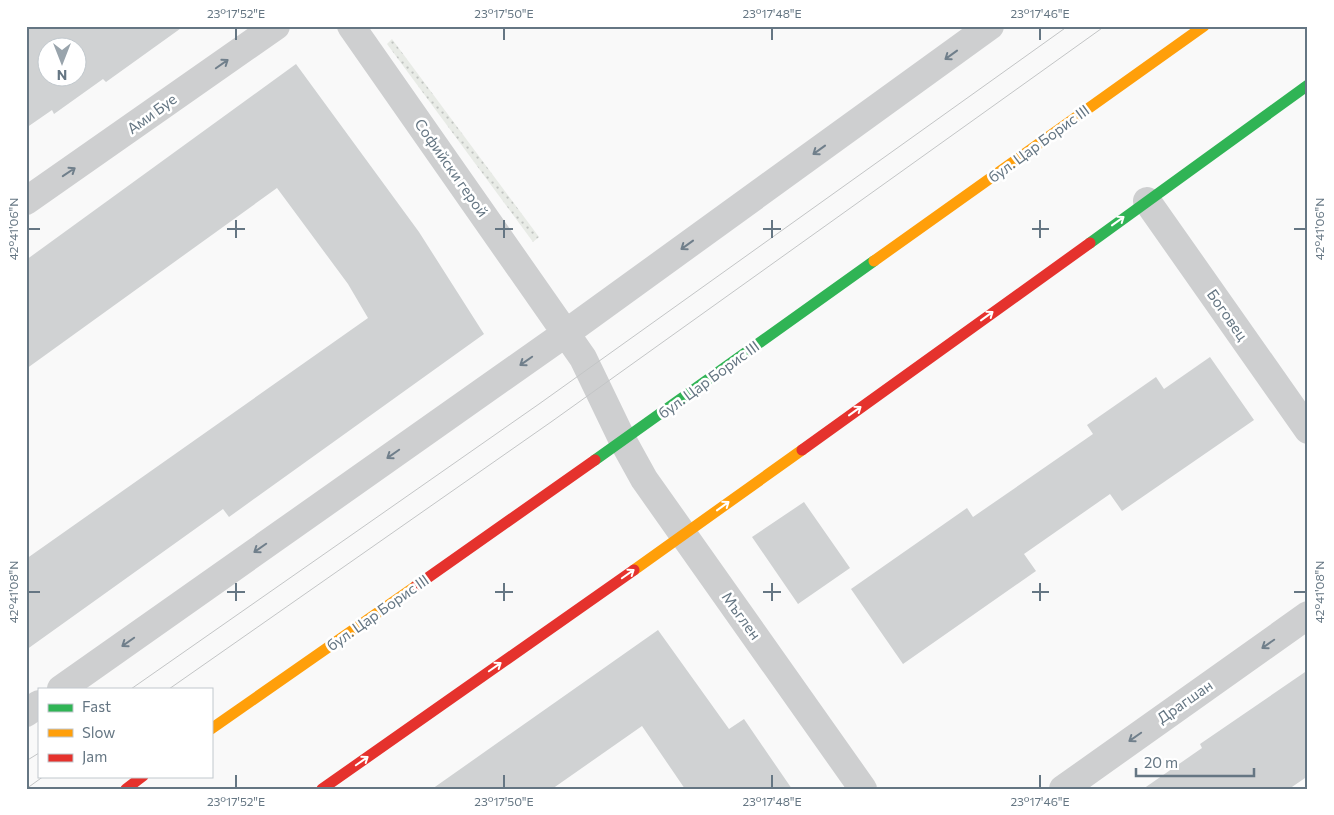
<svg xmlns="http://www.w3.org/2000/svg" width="1334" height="815" viewBox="0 0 1334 815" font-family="Commissioner,sans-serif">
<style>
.grass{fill:url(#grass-dots)}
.building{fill:#d0d2d3;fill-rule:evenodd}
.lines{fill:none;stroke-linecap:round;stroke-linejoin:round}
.street{stroke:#cecfd0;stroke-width:28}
.fast{stroke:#30b455;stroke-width:11}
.slow{stroke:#ff9f0a;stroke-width:11}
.jam{stroke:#e5322d;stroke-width:11}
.tram{stroke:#c3c5c6;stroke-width:1}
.oneway{stroke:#707f8b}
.oneway2{stroke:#fff}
.ticks{fill:none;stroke:#657683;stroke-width:2}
.labels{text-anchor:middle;stroke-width:5;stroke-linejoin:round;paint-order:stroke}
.street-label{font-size:15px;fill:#657683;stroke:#fff}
.neatline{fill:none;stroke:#657683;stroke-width:2}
.ticks-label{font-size:12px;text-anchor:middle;fill:#657683}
</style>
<defs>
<pattern id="grass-dots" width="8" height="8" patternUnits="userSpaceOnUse" patternTransform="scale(1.25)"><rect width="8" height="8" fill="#e8ebe6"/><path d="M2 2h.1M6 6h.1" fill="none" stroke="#c0c3c0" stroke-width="1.8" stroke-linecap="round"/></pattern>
</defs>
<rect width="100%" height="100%" fill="#f9f9f9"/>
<path class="grass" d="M392,39L539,237L533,242L387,44Z"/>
<path class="building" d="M26,26H184L106,82L103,79L54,114L52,110L26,128ZM48,48H78V78H48Z
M296,64L419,232L484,334L229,517L223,509L26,650V559L368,318L348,284L277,188L26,369V260Z
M1210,357L1254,420L1122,511L1110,494L1024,554L1036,571L903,664L851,589L967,508L973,517L1093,434L1087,425L1156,377L1164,389Z
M804,502L850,568L798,604L752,537Z
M658,630L729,729L744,719L792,789H685L642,726L552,789H432Z
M1308,670V776L1289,789H1143L1202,748L1200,744Z"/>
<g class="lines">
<path class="street" d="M351,26L583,358L623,441L644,479L863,789
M26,201L276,26
M1147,201L1308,430
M61,689L566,333L990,26
M26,713L39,704
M1063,789L1308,615"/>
<path class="fast" d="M1090,243L1308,85
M595,460L874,261"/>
<path class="slow" d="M874,261L1204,26
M634,570L802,450
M211,729L416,586"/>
<path class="jam" d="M802,450L1090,243
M416,586L595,460
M126,789L143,776
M322,789L634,570"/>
<path class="tram" d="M131,689L539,404L1068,26
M169,689L551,422L1105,26
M26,761L39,753
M26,789L44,776"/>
</g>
<defs><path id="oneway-shaft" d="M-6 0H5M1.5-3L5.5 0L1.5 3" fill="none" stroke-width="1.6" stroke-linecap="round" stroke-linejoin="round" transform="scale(1.25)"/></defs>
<g class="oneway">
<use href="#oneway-shaft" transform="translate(951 55) rotate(144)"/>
<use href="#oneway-shaft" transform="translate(222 64) rotate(-35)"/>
<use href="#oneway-shaft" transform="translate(819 150) rotate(144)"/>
<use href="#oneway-shaft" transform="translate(69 172) rotate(-34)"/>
<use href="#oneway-shaft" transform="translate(687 245) rotate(144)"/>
<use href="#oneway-shaft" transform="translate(526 361) rotate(145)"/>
<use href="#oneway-shaft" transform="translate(393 454) rotate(145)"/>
<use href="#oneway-shaft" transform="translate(260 548) rotate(145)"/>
<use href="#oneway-shaft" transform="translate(128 642) rotate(145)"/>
<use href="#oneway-shaft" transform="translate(1268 644) rotate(145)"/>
<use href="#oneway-shaft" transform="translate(1135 737) rotate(145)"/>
</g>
<g class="oneway2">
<use href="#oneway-shaft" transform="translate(1118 221) rotate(-36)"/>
<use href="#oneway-shaft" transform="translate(987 316) rotate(-36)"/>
<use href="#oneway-shaft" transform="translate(855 411) rotate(-36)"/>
<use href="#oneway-shaft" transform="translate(723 506) rotate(-36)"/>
<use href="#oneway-shaft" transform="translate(628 574) rotate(-35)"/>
<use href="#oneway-shaft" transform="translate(495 667) rotate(-35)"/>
<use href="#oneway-shaft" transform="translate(362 761) rotate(-35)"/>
</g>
<path class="ticks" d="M236,28V40M504,28V40M772,28V40M1040,28V40M236,220V238M504,220V238M772,220V238M1040,220V238M28,229H40M227,229H245M495,229H513M763,229H781M1032,229H1049M1294,229H1306M236,583V601M504,583V601M772,583V601M1040,583V601M28,592H40M227,592H245M495,592H513M763,592H781M1032,592H1049M1294,592H1306M236,775V788M504,775V788M772,775V788M1040,775V788"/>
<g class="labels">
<g class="street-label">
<text transform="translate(152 114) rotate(-36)" y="5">Ами Буе</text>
<text transform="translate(1039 144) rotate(-36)" y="5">бул. Цар Борис III</text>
<text transform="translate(451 168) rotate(55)" y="5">Софийски герой</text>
<text transform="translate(1227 315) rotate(55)" y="5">Боговец</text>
<text transform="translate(709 380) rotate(-36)" y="5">бул. Цар Борис III</text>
<text transform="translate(378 613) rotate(-35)" y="5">бул. Цар Борис III</text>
<text transform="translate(741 616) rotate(54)" y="5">Мъглен</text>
<text transform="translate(1185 702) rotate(-35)" y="5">Драгшан</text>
</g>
</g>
<rect width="1334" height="815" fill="none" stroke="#ffffff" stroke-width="55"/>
<rect x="38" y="688" width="175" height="90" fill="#ffffff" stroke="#c1c8cd"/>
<rect x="48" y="704" width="25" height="8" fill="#30b455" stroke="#c1c8cd"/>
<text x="82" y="712" font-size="15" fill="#657683">Fast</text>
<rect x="48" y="729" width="25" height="8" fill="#ff9f0a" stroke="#c1c8cd"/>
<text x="82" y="738" font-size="15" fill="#657683">Slow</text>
<rect x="48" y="754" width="25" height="8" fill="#e5322d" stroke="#c1c8cd"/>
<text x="82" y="762" font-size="15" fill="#657683">Jam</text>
<g transform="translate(62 62) rotate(180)"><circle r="24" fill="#ffffff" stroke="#c1c8cd"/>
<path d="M0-4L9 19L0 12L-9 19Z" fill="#99a4ac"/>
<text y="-8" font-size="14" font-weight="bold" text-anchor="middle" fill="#657683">N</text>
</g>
<path d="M1136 768v8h118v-8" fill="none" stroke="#657683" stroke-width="2.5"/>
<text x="1144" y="768" font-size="15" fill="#657683" stroke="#ffffff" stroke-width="4" paint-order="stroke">20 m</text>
<rect x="28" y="28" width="1278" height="760" class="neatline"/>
<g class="ticks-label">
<text x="236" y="18">23°17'52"E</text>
<text x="504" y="18">23°17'50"E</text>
<text x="772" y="18">23°17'48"E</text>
<text x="1040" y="18">23°17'46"E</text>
<text transform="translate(1320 229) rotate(-90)" y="4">42°41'06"N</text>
<text transform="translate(14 229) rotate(-90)" y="4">42°41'06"N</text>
<text transform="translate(1320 592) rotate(-90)" y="4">42°41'08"N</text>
<text transform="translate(14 592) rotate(-90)" y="4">42°41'08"N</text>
<text x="236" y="806">23°17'52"E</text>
<text x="504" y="806">23°17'50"E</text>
<text x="772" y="806">23°17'48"E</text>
<text x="1040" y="806">23°17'46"E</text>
</g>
</svg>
